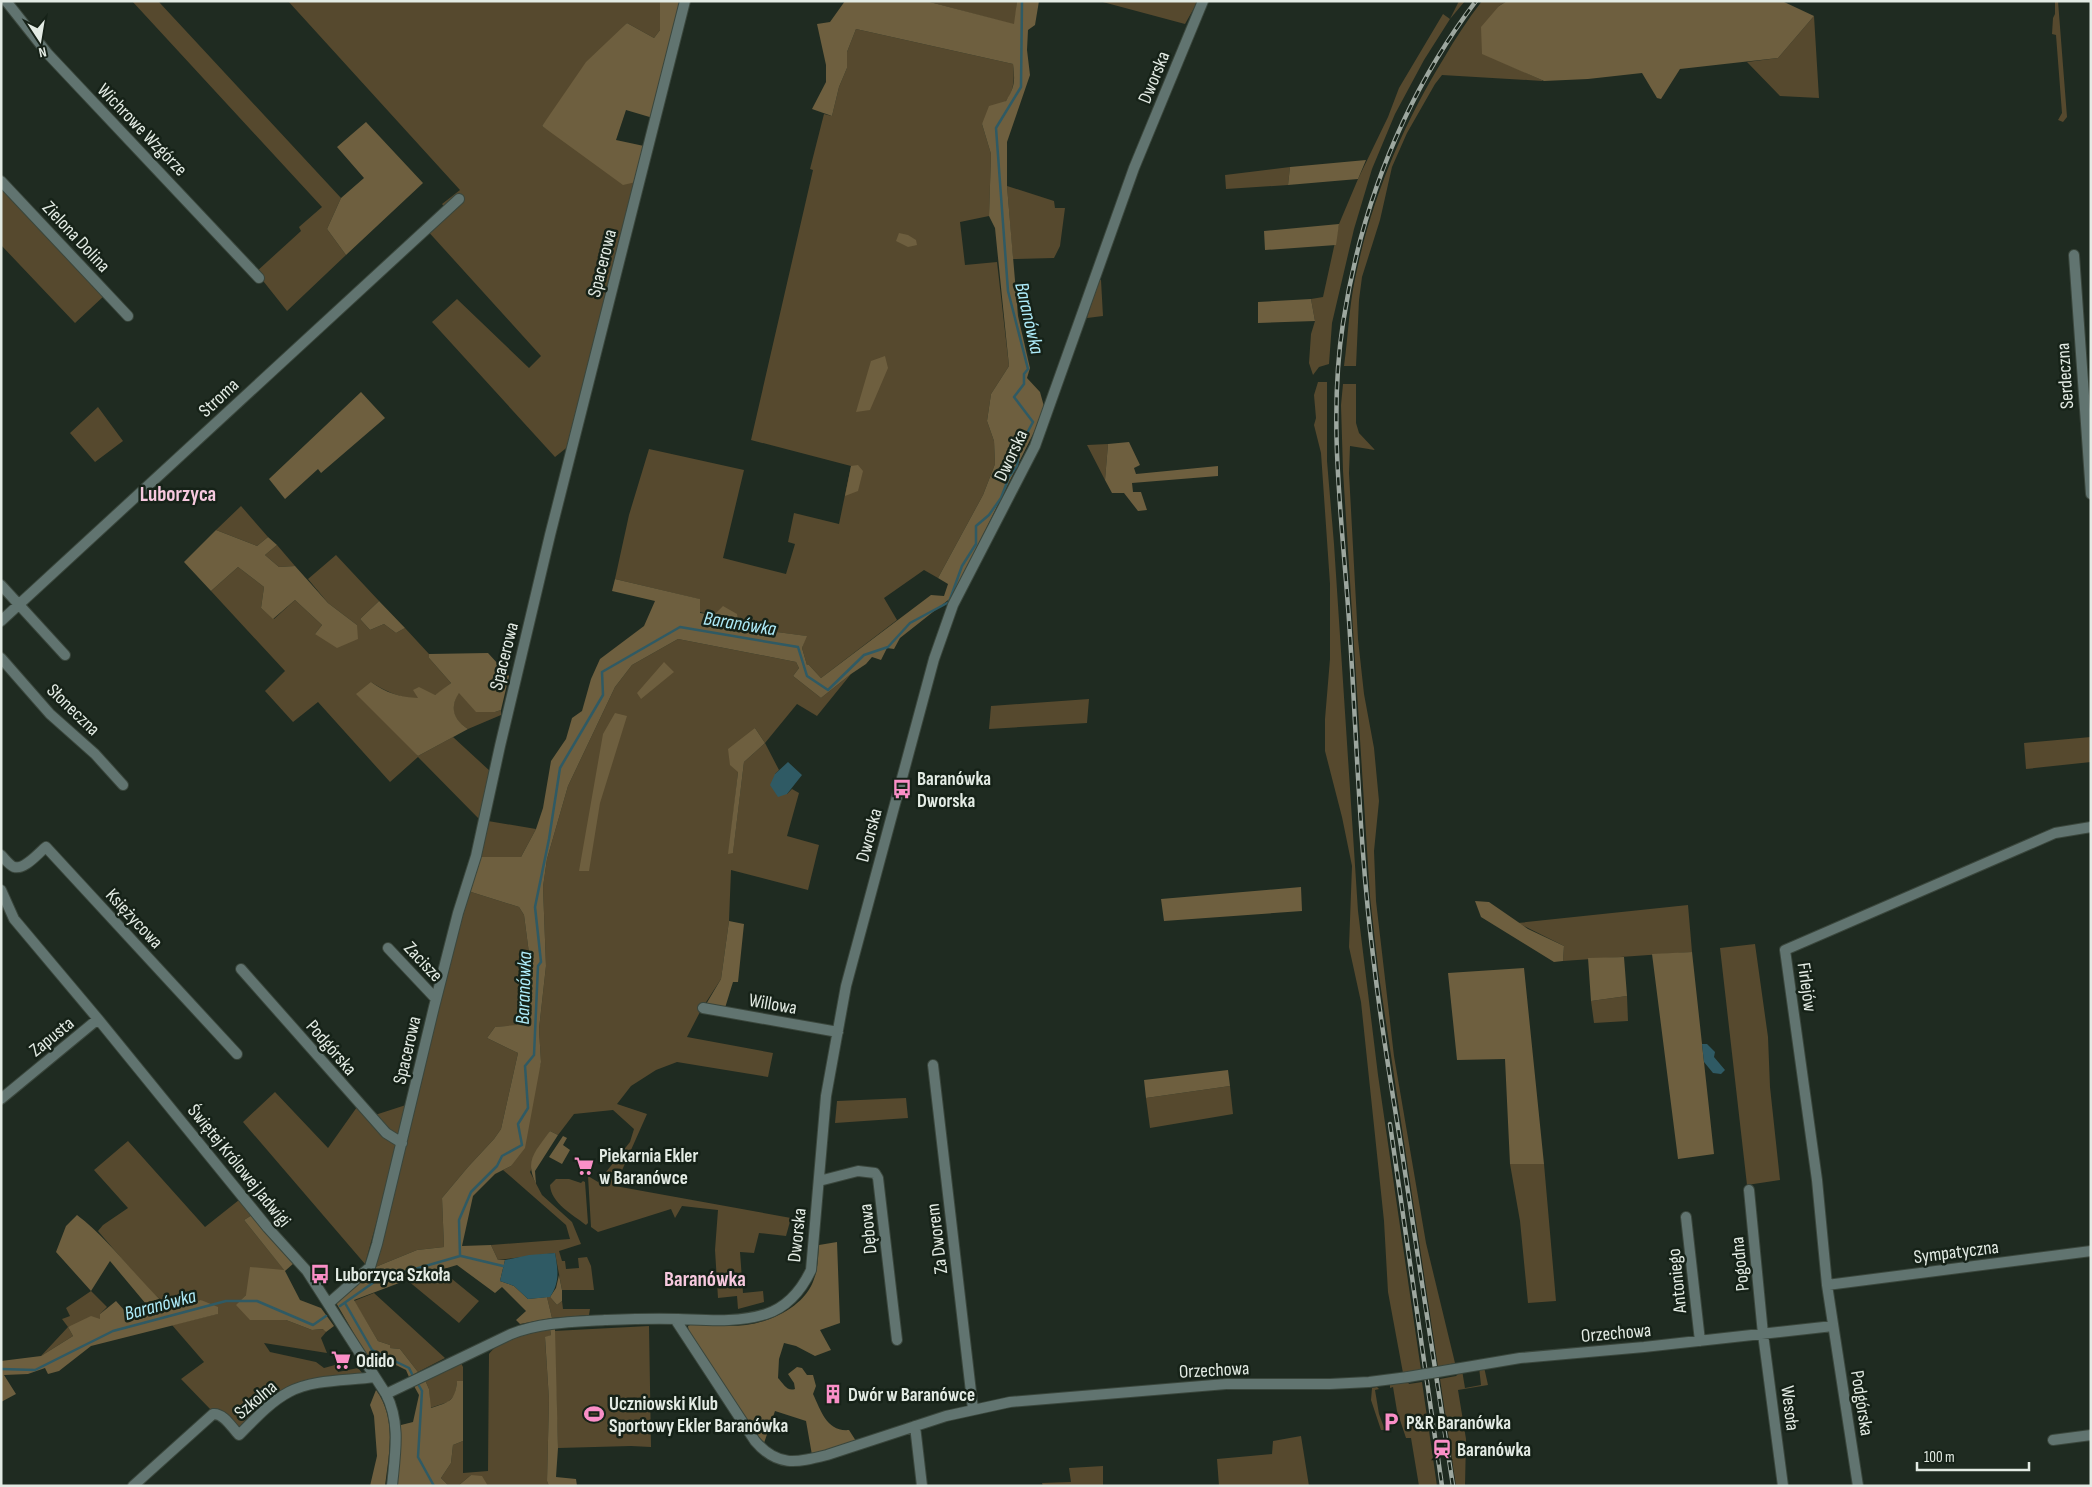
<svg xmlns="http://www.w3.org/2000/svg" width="2092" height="1487" viewBox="0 0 2092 1487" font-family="'Sofia Sans Condensed',sans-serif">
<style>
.green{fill:#56492e;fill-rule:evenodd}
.forest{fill:#6e5f3f}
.water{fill:#2f5a64}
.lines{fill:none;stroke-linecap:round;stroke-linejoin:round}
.stream{stroke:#2f5a64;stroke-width:2.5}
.minor-casing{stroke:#3a463c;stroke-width:12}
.minor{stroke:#617470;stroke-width:10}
.rail-casing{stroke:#9da79f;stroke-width:4.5}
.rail{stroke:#162218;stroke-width:2.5;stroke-dasharray:8;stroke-linecap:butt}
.minor-bridge-casing{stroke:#3a463c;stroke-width:12;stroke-linecap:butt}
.minor-bridge{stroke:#617470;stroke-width:10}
.labels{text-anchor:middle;stroke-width:5;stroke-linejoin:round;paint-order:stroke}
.street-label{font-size:19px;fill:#e3ebe4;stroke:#162218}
.poi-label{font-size:19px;font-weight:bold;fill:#e3ebe4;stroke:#162218;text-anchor:start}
.water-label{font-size:20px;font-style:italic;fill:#aeecfa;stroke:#162218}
.quarter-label{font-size:21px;font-weight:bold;fill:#f7c9df;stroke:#162218}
</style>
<rect width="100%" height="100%" fill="#1f2b21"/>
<path class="green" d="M132,1L159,2L341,198L327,229L346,255L287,311L256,272L301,231L299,227L322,207Z
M288,1H660V30L654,38L627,23L542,126L636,182L570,445L555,457L432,322L457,299L529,368L541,356L425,228L446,209L442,204L460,190Z
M926,1H1017L1015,25Z
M1099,1H1198L1185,24Z
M1459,1H1465L1450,19L1424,60L1395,114L1372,169L1354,229L1332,323L1329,364L1319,367L1313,375L1309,363L1311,334L1315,321L1311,299L1323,297L1339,224L1358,179L1388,117L1399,88L1443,14L1450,19Z
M1482,1H1507L1499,6L1482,53L1544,81L1442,75L1435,84L1407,133L1392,167L1380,220L1362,277L1359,300L1356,366H1344C1348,337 1349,307 1355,279C1371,200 1402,126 1444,58C1455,39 1468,19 1482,1Z
M2055,1H2058L2067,117L2063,122L2058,120L2062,113L2056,35L2052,34L2053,18L2055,14Z
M1814,16L1819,98L1780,96L1747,62L1778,58Z
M856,29L1013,64C1017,98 1005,102 982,124L991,154L989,216L960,222L965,265L997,262L1009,366L991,394L987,421L994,441L995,464L983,495L938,578L924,570L884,598L897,620L821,678L809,665H807L802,648L806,636L739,627L714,615L700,612L699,599L615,579L629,515L649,449L744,470L723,558L786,574L795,544L788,542L794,513L839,524L851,466L751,440L813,170L810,169L824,114L832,116L839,87L847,68V52Z
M1290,167L1288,185L1226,189L1225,175Z
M1,181L105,295L75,323L1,245Z
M1007,186L1054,201L1055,208H1065L1060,246L1054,258L1013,259Z
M1099,280H1101L1103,316L1087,318Z
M1318,382H1327V461L1334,544L1358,911L1378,1075L1421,1370L1403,1373L1388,1292L1384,1221L1361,1002L1349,947L1352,866L1342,817L1325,751V719L1330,659V584L1321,453L1314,425L1316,418L1314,395Z
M1343,384H1356V423L1359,433L1375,450L1350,446L1349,473L1358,639L1364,694L1374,748L1379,801L1374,851L1376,901L1394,1056L1426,1243L1455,1363L1438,1367L1379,976L1370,897L1343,471L1341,405Z
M98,407L123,441L95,462L70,433Z
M1108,444L1105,480L1087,445Z
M241,506L268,537L257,546L216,530Z
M277,545L295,566L279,567L265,555Z
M336,555L379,601L360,619L370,630L384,624L396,633L405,628L429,654V658L451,683C446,687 440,693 435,695C413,704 389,694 371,682L418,756L453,737L491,772L481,821L418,757L390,782L318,702L293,722L265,691L285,671L211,591L238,567L264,587L261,608L274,619L295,600L322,625L315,634L357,625L328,603L308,579Z
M678,639L796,662L799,668L793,676L821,698L851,674L817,716L797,704L765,743L779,770L775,774L787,794L792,789L799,793L787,836L819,845L808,890L731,870L729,921L721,979L701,1010L687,1037L773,1053L768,1077L677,1062L656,1070L631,1086L617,1104L647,1114L615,1186L791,1218L786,1236L759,1233L754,1253L740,1252L743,1293L763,1291L764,1302L738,1309L737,1296L718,1298L715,1250L718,1210L682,1206L675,1218L671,1209L598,1232L591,1227L588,1176L598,1182L630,1142L634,1129L613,1110L574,1114L558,1135L550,1131L530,1172L542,1195L572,1222L581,1244L559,1251L562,1261H565L566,1269L579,1268L578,1258L587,1257L591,1266L594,1290H562L555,1253L498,1260L491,1245L570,1239L566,1225L503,1170L511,1166L541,1062L539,1029L546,966L543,887L547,859L568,786L615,687L632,665ZM755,728L765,743L744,762L733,852L729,853L738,772Z
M459,692L476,711L495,712L501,710V715L468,729C453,720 449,708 459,692Z
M1089,699L1087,723L989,729L991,706Z
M2091,737V762L2026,769L2024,743Z
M488,821L536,829L521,857H480Z
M468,891L519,907L524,915L530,961L519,984L517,1026L495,1027L487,1038L518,1053L501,1129L494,1139L468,1167L442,1198L444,1247L417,1250L373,1268L423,1077L422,1071Z
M1688,905L1692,952L1563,961L1564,946L1518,923Z
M1755,944L1768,1037L1770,1087L1780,1180L1747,1185L1720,948Z
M1627,996L1628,1021L1594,1023L1591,1001Z
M1230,1086L1233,1114L1150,1128L1146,1098Z
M275,1092L328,1148L357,1107L375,1115L409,1104L365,1264L243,1122Z
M906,1098L908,1118L835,1123L837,1101Z
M128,1141L205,1227L239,1200L252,1215L244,1220L285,1271L246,1295L237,1305L269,1320H286L312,1330L324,1329L326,1332L321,1338L327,1353L264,1343L270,1352L316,1362L324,1368L335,1365L338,1372L358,1368L363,1374L308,1380L277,1393L239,1428L219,1409L212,1411L181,1379L204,1362L172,1325L217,1314L201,1300L167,1305L147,1288L98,1231L103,1225L128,1208L94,1170Z
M1510,1164H1544L1556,1301L1528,1303L1520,1221Z
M556,1179H569L581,1183L583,1181L585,1182L588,1223L586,1225C572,1214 551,1203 550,1185Z
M441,1270L479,1301L459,1323L407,1280Z
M91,1291L107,1307L100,1314V1319L68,1327L73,1336L41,1356L68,1327L62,1319L70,1316L66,1308Z
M374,1293L445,1358L418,1372L400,1349L390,1348V1345L378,1341L354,1301Z
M547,1297H550L557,1305L562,1301L563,1309H590L589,1315L552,1318Z
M649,1326L651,1447L631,1446L558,1448L554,1331Z
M550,1329L551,1335L545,1338L549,1400L547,1481L549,1486H487L471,1475L458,1486H449L441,1478L451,1463L453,1445L463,1441V1473L488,1471L489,1354C502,1337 531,1334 550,1329Z
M461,1363L463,1367V1381L457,1382L455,1395L448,1402L430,1408L429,1389L425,1380Z
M1479,1367H1484L1488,1385L1458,1390L1466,1439L1465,1486H1456L1440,1379L1456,1376L1462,1370L1465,1388L1481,1385Z
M1408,1382L1409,1384L1422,1382L1437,1486H1419L1411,1438H1406L1397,1411L1393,1387L1390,1388V1385Z
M1372,1388L1377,1387L1379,1389L1375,1390L1379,1414L1385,1430H1381L1371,1400Z
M1301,1436L1309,1486H1219L1217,1459L1272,1454L1273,1441Z
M1103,1466V1486H1043L1042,1483L1071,1482L1069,1468Z"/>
<path class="forest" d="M660,1H684L653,118L626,110L616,140L644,146L636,182L623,185L542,126L586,62L627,23L654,38L660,30Z
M845,1H926L1014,24L1017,1H1039L1035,25L1028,30L1027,50L1030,75L1007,142V186L1018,316L1030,368L1027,378L1040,392L1045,410L952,597L900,638L894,649L887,648L881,660L872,657L866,664L851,674L821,698L793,676L799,668L796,662L678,639L632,665L615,687L568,786L547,859L543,887L546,966L539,1029L541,1062L525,1148L511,1166L495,1174L473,1196L462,1246L491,1245L498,1260H505L500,1281L514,1286L528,1299L547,1297L552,1318L520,1324L516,1320L526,1311L502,1287L495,1293L457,1265L407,1280L354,1300L378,1341L390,1345V1348L400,1349L418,1372L409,1377L406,1370L378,1356L370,1361L335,1301L373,1268L417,1250L444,1247L442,1198L468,1167L494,1139L501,1129L518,1053L487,1038L495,1027L517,1025L519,984L530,961L524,915L519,907L468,891L480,857H521L536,829L543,808L551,761L566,739L572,718L582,711L591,679L600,659L644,626L655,601L612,591L615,579L700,599V613L714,615L723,606L737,614L739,627L807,636L802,648L807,665H809L821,678L931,595L944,596L948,584L938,578L983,495L995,464L994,441L987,421L991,394L1009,366L995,228L989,216L991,154L982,124L989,106L1006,101C1015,86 1015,82 1013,64L856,29L847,52V68L839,87L832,116L812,109L826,82V65L817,24L830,22Z
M1507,1H1782L1814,16L1778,58L1680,69L1661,99L1657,98L1642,73L1588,79L1544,81L1482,54L1481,27L1499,6Z
M366,122L423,183L346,255L327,229L341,198L364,178L337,147Z
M1366,160L1358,179L1288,185L1290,167Z
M1339,224L1336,245L1265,250L1264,231Z
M899,233L908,235L916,240L917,245L908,247L896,241Z
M1311,299L1315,321L1258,323V302Z
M885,356L888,368L870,410L856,412L871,361Z
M361,392L385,418L321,473L318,469L285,499L269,479Z
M1129,442L1140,465L1134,468L1136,474L1218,466V476L1132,483L1133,492H1141L1147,510L1138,511L1124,493H1112L1105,480L1108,444Z
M858,465L863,471L858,491L845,496L851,466Z
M216,530L257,546L268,537L277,545L265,555L279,567L295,566L328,603L357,625L358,639L337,648L315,634L322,625L295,600L273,619L261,608L264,587L238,567L211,591L184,562Z
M379,601L405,628L396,633L384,624L370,630L360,619Z
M488,653L509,676L501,710L495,712H476L459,693C449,708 454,720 468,729L418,756L356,694L371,682C386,693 400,697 418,698L413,690L419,687L435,695L451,683L429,658V654Z
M664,662L674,672L641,699L637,693Z
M615,713L627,716L600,803L589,871H579L603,734Z
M755,728L765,743L744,762L733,853L728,854L738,772L730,765L728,749Z
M1301,887L1302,911L1164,921L1161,899Z
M1475,901L1489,902L1528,929L1564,946L1563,961L1554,962L1481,917Z
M729,921L744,924L738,982H733L725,1008L705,1006L721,979Z
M1692,952L1714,1154L1678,1159L1652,954Z
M1624,957L1627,996L1591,1001L1588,958Z
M1524,968L1544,1164H1510L1505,1059L1457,1060L1448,973Z
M1228,1070L1230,1086L1146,1098L1144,1080Z
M550,1131L558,1135L535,1171L536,1184C524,1160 536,1151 550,1131Z
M563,1136L567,1138L563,1145L570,1150L562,1164L549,1157Z
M77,1215C111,1241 135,1277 166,1305L201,1300L218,1307V1314L91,1346L59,1371L48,1374L45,1368L28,1374L4,1375L16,1394L1,1402V1361L41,1356L73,1336L68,1327L91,1316L100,1319V1314L116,1301L125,1311L134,1307L151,1310L110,1261L91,1291L56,1252L66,1226Z
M252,1215L294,1263L285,1271L300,1300L321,1308L334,1326L326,1332L323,1329L312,1330L286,1320H250L236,1305L246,1295L250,1267L284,1270L244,1220Z
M837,1242L840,1323L820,1330L831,1350L815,1356L796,1346L784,1343L779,1359L778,1378C783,1383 787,1392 795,1389L794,1383L788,1374L797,1367L802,1368L807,1375H813L816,1386L813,1394C821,1411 827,1432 849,1430L856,1441L812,1455L806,1421L775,1411L763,1446L689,1334L688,1326L692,1324C709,1325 729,1327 746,1325C772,1322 806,1305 814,1279C818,1269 818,1256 819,1245Z
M559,1275L562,1290V1301L557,1305L550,1297L556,1288Z
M550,1329H555L558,1448L556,1477L576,1479L577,1486H549L547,1481L549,1400L545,1337L551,1335Z
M425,1380L429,1389L431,1408C449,1402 455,1402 457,1381H463V1441L453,1445L451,1463L441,1478L449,1486H397L401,1425L413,1422L419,1395L414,1386Z
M376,1390C397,1419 389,1453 385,1486H370L377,1456L374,1416L370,1405Z
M471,1475L482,1476L488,1486H458Z"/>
<path class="water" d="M788,762L802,775L787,794L778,797L770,785L775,774Z
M1702,1044H1707L1715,1052L1714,1057L1725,1070L1721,1074L1713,1073L1704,1062Z
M555,1253C558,1270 560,1282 550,1297L528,1299L514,1286L500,1281L505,1260L529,1255Z"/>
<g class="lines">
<path class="stream" d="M461,1256L503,1266
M345,1303L372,1350L409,1368L412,1374
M340,1306L377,1280L460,1256L459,1220L471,1192L497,1166L502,1156L522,1145L518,1124L528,1108L525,1066L534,1055L538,966L541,962L535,907L549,839L560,768L603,695L602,672L680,627L798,647L807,676L828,690L864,655L888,647L910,623L949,602L962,566L976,544V526L989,515L1001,498L1009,477L1017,466L1020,446L1033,422L1014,397L1024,384V374L1028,369L1008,291L996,128L1021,87L1022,1
M1,1369L35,1370L113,1331L226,1301H257L313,1325L326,1316
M418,1384L422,1391L418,1457L434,1486"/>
<defs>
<path id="minor" d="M6,1L48,54L259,278
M1,181L128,316
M2074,255L2091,494
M1,585L65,655
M1,621L459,199
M1,658L50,714L95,754L123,785
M1,855C5,859 9,865 14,867C25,870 38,853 46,847L237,1054
M1,890L14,919L98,1019L268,1228L307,1271L386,1394C401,1423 395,1454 392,1486
M388,948L436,999
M241,969L386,1133L402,1143
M703,1008L838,1032
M933,1065L973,1409
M1,1099L98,1019
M819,1181L858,1171L875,1173L878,1178L897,1340
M1749,1190L1763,1334L1783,1486
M1686,1217L1700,1341
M1827,1285L2091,1251
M329,1303L370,1267L377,1244L434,1007L458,913L476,856L500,746L550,535L685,1
M675,1319L755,1441C777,1467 796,1463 827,1455L946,1416L1010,1402L1226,1384H1330L1369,1382L1408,1377
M1455,1369L1520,1358L1644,1347L1833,1326
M386,1394L511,1334C542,1322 573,1322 605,1320C630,1319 654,1318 678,1319C708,1320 737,1323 766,1314C787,1307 802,1289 811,1270L826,1096L846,986L934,659L953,605L1035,446L1134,168L1203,1
M915,1426L922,1486
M2053,1440L2091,1435
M133,1486L213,1414C224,1413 232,1428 239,1435C254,1420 270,1402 289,1392C314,1379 347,1381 375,1377
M1858,1486L1827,1285L1817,1180L1785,950L2055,833L2091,827"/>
</defs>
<use href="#minor" class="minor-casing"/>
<use href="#minor" class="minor"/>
<defs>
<path id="rail" d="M1390,1124L1442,1486
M1453,1486C1435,1372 1418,1259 1401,1146C1391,1085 1381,1025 1374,964C1360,855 1357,745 1350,636C1344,533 1327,426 1343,323C1361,206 1404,96 1476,1"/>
</defs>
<use href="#rail" class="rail-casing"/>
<use href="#rail" class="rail"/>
<defs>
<path id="minor-bridge" d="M1408,1377L1455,1369"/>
</defs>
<use href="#minor-bridge" class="minor-bridge-casing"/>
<use href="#minor-bridge" class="minor-bridge"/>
</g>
<defs>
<symbol id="bus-bare" viewBox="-9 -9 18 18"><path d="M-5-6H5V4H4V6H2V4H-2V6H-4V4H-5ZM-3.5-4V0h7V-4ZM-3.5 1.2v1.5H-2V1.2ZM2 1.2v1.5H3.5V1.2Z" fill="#fa8fc7" stroke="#162218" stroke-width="2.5" paint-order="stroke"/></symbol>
<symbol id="supermarket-bare" viewBox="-9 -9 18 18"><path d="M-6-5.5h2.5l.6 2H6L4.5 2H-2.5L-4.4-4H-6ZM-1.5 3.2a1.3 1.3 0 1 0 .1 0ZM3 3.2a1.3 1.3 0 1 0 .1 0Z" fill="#fa8fc7" stroke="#162218" stroke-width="2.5" paint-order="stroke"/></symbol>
<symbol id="building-bare" viewBox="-9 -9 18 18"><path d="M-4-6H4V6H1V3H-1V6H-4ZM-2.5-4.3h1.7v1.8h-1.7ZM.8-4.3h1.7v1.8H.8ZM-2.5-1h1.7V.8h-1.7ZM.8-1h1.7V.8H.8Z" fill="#fa8fc7" stroke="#162218" stroke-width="2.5" paint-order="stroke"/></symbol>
<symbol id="stadium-bare" viewBox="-9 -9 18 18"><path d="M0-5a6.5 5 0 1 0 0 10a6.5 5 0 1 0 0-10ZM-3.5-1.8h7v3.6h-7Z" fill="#fa8fc7" stroke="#162218" stroke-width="2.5" paint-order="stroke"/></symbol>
<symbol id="parking-bare" viewBox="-9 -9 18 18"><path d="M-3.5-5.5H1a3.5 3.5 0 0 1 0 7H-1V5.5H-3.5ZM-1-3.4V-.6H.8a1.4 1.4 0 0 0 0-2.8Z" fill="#fa8fc7" stroke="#162218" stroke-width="2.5" paint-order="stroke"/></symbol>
<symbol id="station-bare" viewBox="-9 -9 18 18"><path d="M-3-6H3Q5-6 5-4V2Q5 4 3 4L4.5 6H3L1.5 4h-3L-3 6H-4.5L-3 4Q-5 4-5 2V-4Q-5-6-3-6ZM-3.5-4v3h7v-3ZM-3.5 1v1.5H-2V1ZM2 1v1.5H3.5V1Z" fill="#fa8fc7" stroke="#162218" stroke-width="2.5" paint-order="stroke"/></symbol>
</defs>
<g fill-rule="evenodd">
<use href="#bus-bare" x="888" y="775" width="28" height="28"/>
<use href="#supermarket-bare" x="570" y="1152" width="28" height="28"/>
<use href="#bus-bare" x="306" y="1260" width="28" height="28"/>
<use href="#supermarket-bare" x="327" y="1346" width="28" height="28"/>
<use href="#building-bare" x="819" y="1380" width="28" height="28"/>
<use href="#stadium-bare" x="580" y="1400" width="28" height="28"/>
<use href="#parking-bare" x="1377" y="1408" width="28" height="28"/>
<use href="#station-bare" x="1428" y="1435" width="28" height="28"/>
</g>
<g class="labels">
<g class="street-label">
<text transform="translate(1153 77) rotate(-68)" y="7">Dworska</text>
<text transform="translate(143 129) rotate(46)" y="7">Wichrowe Wzgórze</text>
<text transform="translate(77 236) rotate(47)" y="7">Zielona Dolina</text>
<text transform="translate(601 263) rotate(-76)" y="7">Spacerowa</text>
<text transform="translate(2064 376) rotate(-94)" y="7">Serdeczna</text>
<text transform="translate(218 397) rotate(-43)" y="7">Stroma</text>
<text transform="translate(1010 455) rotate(-65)" y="7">Dworska</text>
<text transform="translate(503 656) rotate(-76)" y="7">Spacerowa</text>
<text transform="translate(74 709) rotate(44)" y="7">Słoneczna</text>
<text transform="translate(868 835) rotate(-75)" y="7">Dworska</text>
<text transform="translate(135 918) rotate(47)" y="7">Księżycowa</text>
<text transform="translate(424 961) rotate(47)" y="7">Zacisze</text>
<text transform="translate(1808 987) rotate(82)" y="7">Firlejów</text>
<text transform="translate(773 1003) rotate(10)" y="7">Willowa</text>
<text transform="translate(51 1036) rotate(-39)" y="7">Zapusta</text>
<text transform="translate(332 1047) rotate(49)" y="7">Podgórska</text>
<text transform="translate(406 1050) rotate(-77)" y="7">Spacerowa</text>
<text transform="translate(240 1165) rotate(51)" y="7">Świętej Królowej Jadwigi</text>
<text transform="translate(867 1229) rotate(-96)" y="7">Dębowa</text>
<text transform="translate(796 1235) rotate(-84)" y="7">Dworska</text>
<text transform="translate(936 1239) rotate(-97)" y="7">Za Dworem</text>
<text transform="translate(1956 1251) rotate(-7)" y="7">Sympatyczna</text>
<text transform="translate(1739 1264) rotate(-96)" y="7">Pogodna</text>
<text transform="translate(1676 1281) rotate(-96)" y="7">Antoniego</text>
<text transform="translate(1616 1332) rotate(-5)" y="7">Orzechowa</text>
<text transform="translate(1214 1369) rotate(-3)" y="7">Orzechowa</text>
<text transform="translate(255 1399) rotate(-40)" y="7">Szkolna</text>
<text transform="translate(1863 1403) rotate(81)" y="7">Podgórska</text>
<text transform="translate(1791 1408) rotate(83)" y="7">Wesoła</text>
</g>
<g class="poi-label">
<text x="917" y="785">Baranówka<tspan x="917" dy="22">Dworska</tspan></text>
<text x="599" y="1162">Piekarnia Ekler<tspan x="599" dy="22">w Baranówce</tspan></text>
<text x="335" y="1281">Luborzyca Szkoła</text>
<text x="356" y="1367">Odido</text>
<text x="848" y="1401">Dwór w Baranówce</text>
<text x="609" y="1410">Uczniowski Klub<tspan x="609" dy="22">Sportowy Ekler Baranówka</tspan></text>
<text x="1406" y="1429">P&amp;R Baranówka</text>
<text x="1457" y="1456">Baranówka</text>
</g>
<g class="water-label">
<text transform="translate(1030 318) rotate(77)" y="7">Baranówka</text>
<text transform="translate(740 623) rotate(9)" y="7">Baranówka</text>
<text transform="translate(523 988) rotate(-88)" y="7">Baranówka</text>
<text transform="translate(160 1304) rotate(-15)" y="7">Baranówka</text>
</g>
<g class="quarter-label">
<text x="178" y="501">Luborzyca</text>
<text x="705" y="1286">Baranówka</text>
</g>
</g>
<rect width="2092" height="1487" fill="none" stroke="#e3ebe4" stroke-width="5"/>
<g transform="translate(40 40) rotate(168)" stroke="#162218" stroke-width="4" paint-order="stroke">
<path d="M0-4L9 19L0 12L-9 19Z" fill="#e3ebe4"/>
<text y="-8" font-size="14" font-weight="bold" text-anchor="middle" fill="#e3ebe4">N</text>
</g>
<path d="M1917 1462v8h112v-8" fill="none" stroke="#e3ebe4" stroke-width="2.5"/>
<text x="1924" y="1462" font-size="15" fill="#e3ebe4" stroke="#162218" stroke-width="4" paint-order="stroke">100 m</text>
</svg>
